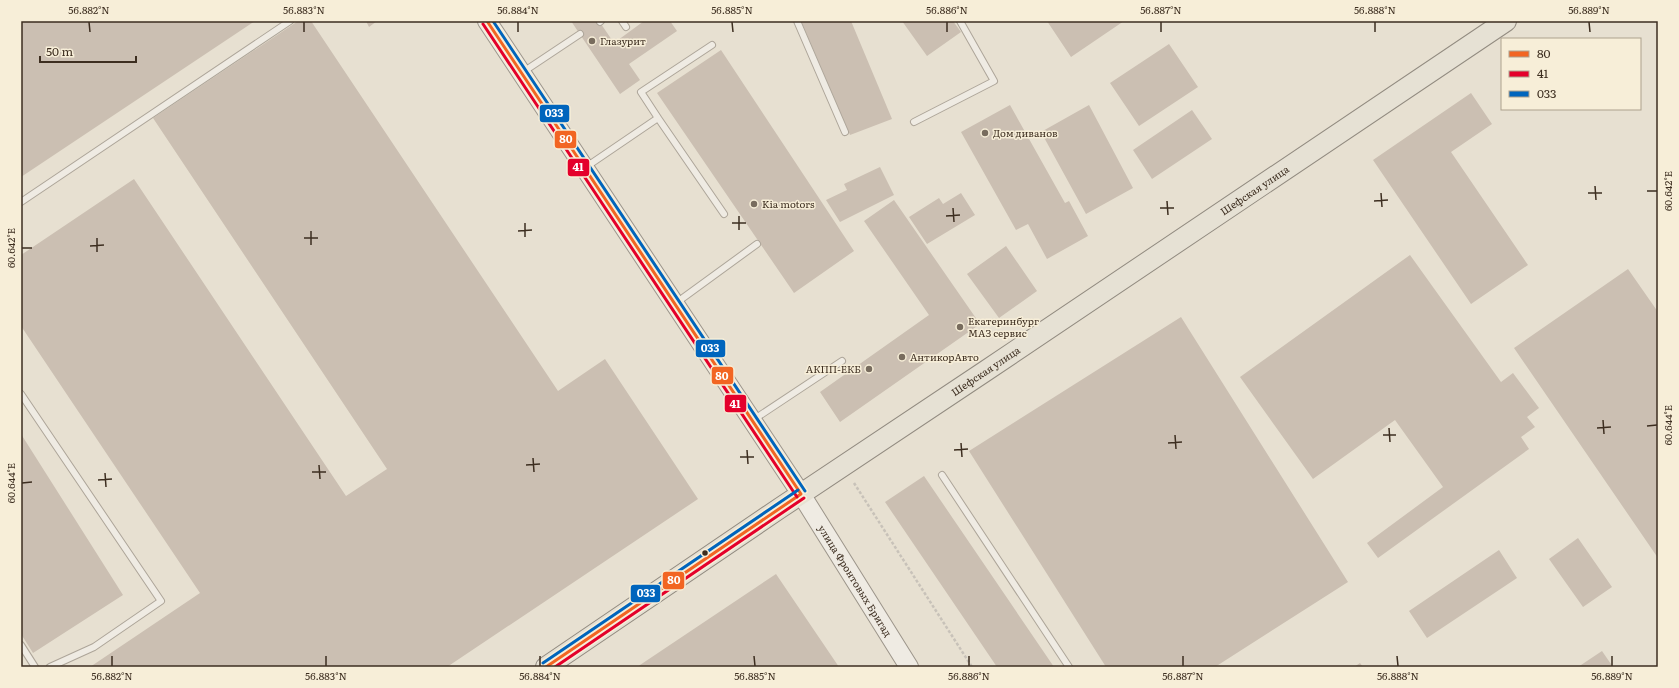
<svg xmlns="http://www.w3.org/2000/svg" width="1679" height="688" viewBox="0 0 1679 688" font-family="Literata,serif">
<style>
.building{fill:#cbbfb2}
.lines{fill:none;stroke-linecap:round;stroke-linejoin:round}
.lane-casing{stroke:#ada599;stroke-width:8}
.secondary-casing{stroke:#9c958a;stroke-width:20}
.primary-casing{stroke:#928b80;stroke-width:22}
.path{stroke:#c8c2b9;stroke-width:2.5;stroke-dasharray:3 2;stroke-linecap:butt}
.lane{stroke:#efebe3;stroke-width:6}
.secondary{stroke:#efebe3;stroke-width:18}
.primary{stroke:#e6e1d4;stroke-width:20}
.bus-1-casing{stroke:#f7eed8;stroke-width:6}
.bus-2-casing{stroke:#f7eed8;stroke-width:6}
.bus-3-casing{stroke:#f7eed8;stroke-width:6}
.bus-1{stroke:#f26522;stroke-width:3}
.bus-2{stroke:#e4002b;stroke-width:3}
.bus-3{stroke:#0065bd;stroke-width:3}
.ticks{fill:none;stroke:#3d2e20;stroke-width:1.5}
.poi-dot{fill:#786c5e;stroke:#f7eed8;stroke-width:1.5}
.bus-dot{fill:#3d2e20;stroke:#f7eed8;stroke-width:1.5}
.labels{text-anchor:middle;stroke-width:3;stroke-linejoin:round;paint-order:stroke}
.poi-label{font-size:10px;fill:#3d2e20;stroke:#f7eed8;text-anchor:start}
.street-label{font-size:10px;fill:#3d2e20;stroke:#f7eed8}
.line-badge{stroke:#f7eed8;stroke-width:1.5}
.badge-label{font-size:11px;text-anchor:middle;font-weight:bold;fill:#fff}
.neatline{fill:none;stroke:#3d2e20;stroke-width:1.5}
.ticks-label{font-size:10px;text-anchor:middle;fill:#3d2e20}
</style>
<rect width="100%" height="100%" fill="#e7e0d1"/>
<path class="building" d="M21,21H255L21,177Z
M298,21H311L558,391L605,359L698,499L447,667H90L200,593L21,326V255L134,179L346,496L387,469L153,118Z
M366,21H377L369,27Z
M571,21H599L614,43L644,21H670L677,31L629,64L640,80L620,94Z
M801,21H851L892,119L850,135Z
M902,21H953L961,32L927,56Z
M1047,21H1124L1071,57Z
M1169,44L1198,87L1139,126L1110,83Z
M721,50L854,251L794,293L657,93Z
M1471,93L1492,124L1451,152L1528,265L1471,304L1373,160Z
M1010,105L1065,203L1069,201L1088,236L1047,259L1028,224L1016,230L961,132Z
M1089,105L1133,188L1086,214L1041,132Z
M1192,110L1212,139L1152,179L1133,150Z
M880,167L894,195L840,222L826,200L847,190L844,184Z
M961,193L975,215L927,244L909,217L939,198L943,204Z
M894,200L980,324L840,422L820,392L929,315L864,221Z
M1006,246L1037,291L999,318L967,274Z
M1410,255L1501,382L1513,373L1539,408L1527,417L1535,427L1521,437L1529,449L1378,558L1367,543L1443,487L1395,420L1313,479L1240,377Z
M1628,269L1658,312V558L1514,348Z
M1181,317L1348,582L1215,667H1106L969,451Z
M21,434L123,595L33,653L21,634Z
M924,476L1054,667H997L885,502Z
M1578,538L1612,587L1583,607L1549,559Z
M1499,550L1517,578L1427,638L1409,611Z
M776,574L839,667H637Z
M1602,651L1613,667H1578Z
M1360,663L1363,667H1354Z"/>
<g class="lines">
<defs>
<path id="lane" d="M622,21L626,27
M797,21L845,132
M600,22L601,21
M523,72L580,34
M658,118L724,214
M914,122L994,81L960,21
M586,167L658,118L641,92L712,45
M21,202L290,21
M676,303L757,244
M21,394L161,601L94,647L50,667
M753,420L842,361
M942,475L1069,667
M21,645L35,667"/>
<g id="secondary">
<path id="s1" d="M487,21L801,494L909,667"/>
</g>
<g id="primary">
<path id="s2" d="M546,667L780,508L987,370L1506,21"/>
</g>
</defs>
<use href="#lane" class="lane-casing"/>
<use href="#secondary" class="secondary-casing"/>
<use href="#primary" class="primary-casing"/>
<path class="path" d="M854,483L972,667"/>
<use href="#lane" class="lane"/>
<use href="#secondary" class="secondary"/>
<use href="#primary" class="primary"/>
<defs>
<path id="bus-1" d="M487,21L801,494
M546,667L801,494"/>
<path id="bus-2" d="M483,24L797,497
M555,667L804,498"/>
<path id="bus-3" d="M493,21L805,491
M543,663L798,490"/>
</defs>
<use href="#bus-1" class="bus-1-casing"/>
<use href="#bus-2" class="bus-2-casing"/>
<use href="#bus-3" class="bus-3-casing"/>
<use href="#bus-1" class="bus-1"/>
<use href="#bus-2" class="bus-2"/>
<use href="#bus-3" class="bus-3"/>
</g>
<path class="ticks" d="M89,22L90,32M304,22V32M518,22V32M732,22L733,32M947,22V32M1161,22V32M1375,22V32M1589,22L1590,32M1595,186L1596,200M1647,191H1657M1381,193L1382,207M1588,193H1602M1167,201L1168,215M1374,201L1388,200M953,208L954,222M1160,208H1174M739,216V230M946,216L960,215M525,223V237M732,223H746M311,231V245M518,231L532,230M97,238V252M304,238H318M90,246L104,245M22,248H32M1603,420L1604,434M1647,426L1657,425M1389,428L1390,442M1597,428L1611,427M1175,435L1176,449M1383,435H1396M961,443L962,457M1168,443L1182,442M747,450L748,464M954,450L968,449M740,457H754M533,458L534,472M319,465L320,479M526,465L540,464M312,472H326M105,473L106,487M98,480L112,479M22,483L32,482M112,656V666M326,656V666M540,656V666M754,656L755,666M969,656V666M1183,656V666M1397,656L1398,666M1612,656V666"/>
<g class="poi-dot">
<circle cx="592" cy="41" r="4"/>
<circle cx="985" cy="133" r="4"/>
<circle cx="754" cy="204" r="4"/>
<circle cx="960" cy="327" r="4"/>
<circle cx="902" cy="357" r="4"/>
<circle cx="869" cy="369" r="4"/>
</g>
<circle class="bus-dot" cx="705" cy="553" r="3.5"/>
<g class="labels">
<g class="poi-label">
<text x="600" y="45">Глазурит</text>
<text x="993" y="137">Дом диванов</text>
<text x="762" y="208">Kia motors</text>
<text x="968" y="325">Екатеринбург<tspan x="968" dy="12">МАЗ сервис</tspan></text>
<text x="910" y="361">АнтикорАвто</text>
<text x="861" y="373" text-anchor="end">АКПП-ЕКБ</text>
</g>
<g class="street-label">
<text dy="4" stroke="none"><textPath href="#s2" startOffset="854">Шефская улица</textPath></text>
<text dy="4" stroke="none"><textPath href="#s2" startOffset="530">Шефская улица</textPath></text>
<text dy="4" stroke="none"><textPath href="#s1" startOffset="670">улица Фронтовых Бригад</textPath></text>
</g>
</g>
<g class="line-badge">
<rect x="539" y="104" width="31" height="19" rx="4" fill="#0065bd"/>
<rect x="554" y="130" width="23" height="19" rx="4" fill="#f26522"/>
<rect x="567" y="158" width="23" height="19" rx="4" fill="#e4002b"/>
<rect x="695" y="339" width="31" height="19" rx="4" fill="#0065bd"/>
<rect x="711" y="366" width="23" height="19" rx="4" fill="#f26522"/>
<rect x="724" y="394" width="23" height="19" rx="4" fill="#e4002b"/>
<rect x="662" y="571" width="23" height="19" rx="4" fill="#f26522"/>
<rect x="630" y="584" width="31" height="19" rx="4" fill="#0065bd"/>
</g>
<g class="badge-label">
<text x="554" y="117">033</text>
<text x="566" y="143">80</text>
<text x="578" y="171">41</text>
<text x="710" y="352">033</text>
<text x="722" y="380">80</text>
<text x="735" y="408">41</text>
<text x="674" y="584">80</text>
<text x="646" y="597">033</text>
</g>
<rect width="1679" height="688" fill="none" stroke="#f7eed8" stroke-width="44"/>
<rect x="1501" y="38" width="140" height="72" fill="#f7eed8" stroke="#ada18e"/>
<rect x="1509" y="51" width="20" height="6" fill="#f26522" stroke="#ada18e"/>
<text x="1537" y="58" font-size="12" fill="#3d2e20">80</text>
<rect x="1509" y="71" width="20" height="6" fill="#e4002b" stroke="#ada18e"/>
<text x="1537" y="78" font-size="12" fill="#3d2e20">41</text>
<rect x="1509" y="91" width="20" height="6" fill="#0065bd" stroke="#ada18e"/>
<text x="1537" y="98" font-size="12" fill="#3d2e20">033</text>
<path d="M40 56v6h96v-6" fill="none" stroke="#3d2e20" stroke-width="2"/>
<text x="46" y="56" font-size="12" fill="#3d2e20" stroke="#f7eed8" stroke-width="3" paint-order="stroke">50 m</text>
<rect x="22" y="22" width="1635" height="644" class="neatline"/>
<g class="ticks-label">
<text x="89" y="14">56.882°N</text>
<text x="304" y="14">56.883°N</text>
<text x="518" y="14">56.884°N</text>
<text x="732" y="14">56.885°N</text>
<text x="947" y="14">56.886°N</text>
<text x="1161" y="14">56.887°N</text>
<text x="1375" y="14">56.888°N</text>
<text x="1589" y="14">56.889°N</text>
<text transform="translate(1668 191) rotate(-90)" y="4">60.642°E</text>
<text transform="translate(11 248) rotate(-90)" y="4">60.642°E</text>
<text transform="translate(1668 425) rotate(-90)" y="4">60.644°E</text>
<text transform="translate(11 483) rotate(-90)" y="4">60.644°E</text>
<text x="112" y="680">56.882°N</text>
<text x="326" y="680">56.883°N</text>
<text x="540" y="680">56.884°N</text>
<text x="755" y="680">56.885°N</text>
<text x="969" y="680">56.886°N</text>
<text x="1183" y="680">56.887°N</text>
<text x="1398" y="680">56.888°N</text>
<text x="1612" y="680">56.889°N</text>
</g>
</svg>
